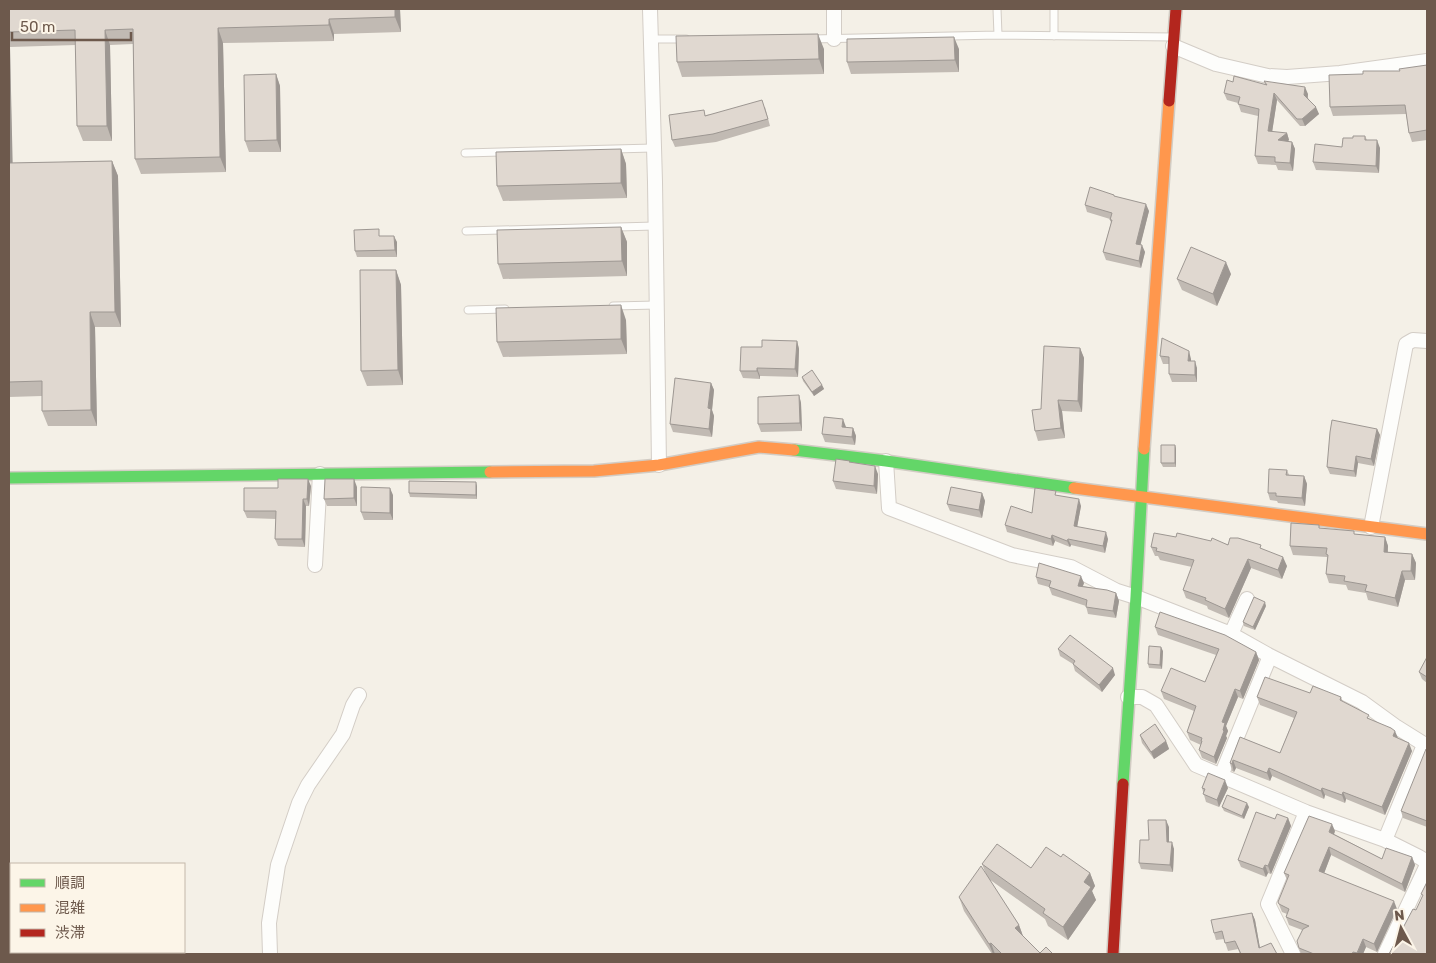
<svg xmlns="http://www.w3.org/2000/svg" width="1436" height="963" viewBox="0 0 1436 963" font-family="Rubik,'Noto Sans JP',sans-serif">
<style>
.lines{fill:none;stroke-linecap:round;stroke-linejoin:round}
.lane-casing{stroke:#d3cdc6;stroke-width:9}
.street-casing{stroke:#d3cdc6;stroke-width:16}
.fast-casing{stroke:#d2ccc4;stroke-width:14}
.slow-casing{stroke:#d2ccc4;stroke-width:14}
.jam-casing{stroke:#d2ccc4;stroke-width:14}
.lane{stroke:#fdfdfb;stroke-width:7}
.street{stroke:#fdfdfb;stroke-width:14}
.fast{stroke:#63d668;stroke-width:11}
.slow{stroke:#ff974d;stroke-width:11}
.jam{stroke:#b3261e;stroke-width:11}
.wall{fill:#c1bab3}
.shaded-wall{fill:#9d9792}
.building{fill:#e0d8d0;stroke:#9d9792}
</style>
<rect width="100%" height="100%" fill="#f4f0e7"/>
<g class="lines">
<defs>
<path id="lane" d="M997,9L998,35
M1054,9V36
M651,39H686
M812,39L998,35L1173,37
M465,153L653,148
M466,231L655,226
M613,306L657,305
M468,310L505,309"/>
<path id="street" d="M650,9L655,182L659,465
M834,39V9
M1173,46L1216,64L1268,76L1287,77L1340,73L1427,61
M886,461L889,508L1012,555L1071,567L1117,591L1136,597L1231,634L1270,656L1362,702L1395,726L1427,746
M1371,527L1406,344L1413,340L1427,341
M315,565L320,474
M1231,634L1247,599
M1128,697H1142L1156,705L1196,765L1306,812L1385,840L1419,857L1427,862
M1221,776L1270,656
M1385,840L1424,745
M270,954L269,923L278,865L299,803L308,785L343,734L353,705L359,695
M1293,954L1268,904L1306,812
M1385,954L1427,865"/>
<path id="fast" d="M794,450L886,461L1074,488
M9,478L490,472
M1123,784L1136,597L1144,449"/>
<path id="slow" d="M1144,449L1169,101
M490,472L594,471L659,465L759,447L794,450
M1074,488L1427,534"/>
<path id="jam" d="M1169,101L1176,9
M1113,954L1123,784"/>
</defs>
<use href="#lane" class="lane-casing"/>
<use href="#street" class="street-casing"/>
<use href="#fast" class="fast-casing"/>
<use href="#slow" class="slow-casing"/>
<use href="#jam" class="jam-casing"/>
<use href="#lane" class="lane"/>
<use href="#street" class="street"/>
<use href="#fast" class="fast"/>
<use href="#slow" class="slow"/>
<use href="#jam" class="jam"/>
</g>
<path class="wall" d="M9,9H400L401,32L334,34V41L223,43L226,172L141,174L135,159L133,44L110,45L112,141H83L77,126L76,45L10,47L12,163L112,161L118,176L121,327H95L97,426H48L42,411V396L9,397Z
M824,49V74L682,77L677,62Z
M959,49V72L851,74L847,62Z
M1427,65V140L1412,142L1409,133L1406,114L1333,116L1330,107L1363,74L1400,71Z
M276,74L280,86L281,152H249L245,141Z
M1264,81L1308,94V98L1319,114L1305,126H1300L1277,100L1272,132L1287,133L1289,140L1288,141L1292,142L1295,149L1293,171L1278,170L1276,165L1258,164L1255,156L1258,116L1241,112L1238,103L1227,100L1224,93L1233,82L1265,84Z
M765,107L770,126L716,142L675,147L672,140L706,115Z
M1365,136L1367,140L1380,148L1379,173L1316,170L1313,162L1342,147L1353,138Z
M621,149L626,164L627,198L503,201L497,186Z
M1115,197L1149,211L1140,245L1145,252L1141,268L1106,260L1103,252L1111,223L1110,219L1087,212L1085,205Z
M621,227L627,242V276L503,279L498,264Z
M382,236L397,242V257H357L355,251Z
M396,270L401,285L403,385L367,386L361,371Z
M1231,274L1217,306L1182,290L1177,279Z
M626,320L627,354L503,357L497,342Z
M797,341L799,349L798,377L760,376V379L743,378L740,371L762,347Z
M1080,348L1084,358L1082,412L1062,411L1065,438L1038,441L1035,431L1041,409Z
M1160,356L1191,359V361L1197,368V382H1172L1169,374V364H1163Z
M802,377L822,385L824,389L814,396L803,381Z
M711,383L714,390L712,410L714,416L712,437L673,432L670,424Z
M799,395L801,403L802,431L761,432L758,424Z
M846,428H853L856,436L855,445L825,442L822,434Z
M1377,429L1380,435L1374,466L1358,463L1356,477L1330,474L1327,467Z
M1175,445L1176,449V467H1163L1161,463Z
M1287,470L1289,475L1304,476L1307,484L1305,506L1278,503L1277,501L1270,500L1268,493Z
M878,474L877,494L836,489L833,481Z
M311,486L309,506H306L305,547L278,546L275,539L276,519L247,518L244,511L278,488Z
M477,486V499L410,497L409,493Z
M357,487V506H327L324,499Z
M982,493L985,501L982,518L950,511L947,504Z
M393,495V520H364L361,512Z
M1057,496L1081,506L1077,527L1108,539L1105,553L1071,545L1070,547L1055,541L1053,546L1007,532L1005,525L1032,513Z
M1321,528L1355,534L1385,537L1388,546V552L1412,554L1416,563L1415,580H1405L1398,607L1368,600L1366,593L1348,590L1346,585L1329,583L1326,574L1327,557L1293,555L1290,546Z
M1176,537L1263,549L1287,566L1282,579L1251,568L1229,618L1208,609L1207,606L1186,598L1183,590L1192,567L1160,560L1158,556H1155L1151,547Z
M1036,577L1084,583L1083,586L1116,593L1119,601L1116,618L1088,614L1086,606L1052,595L1049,587L1038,584Z
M1266,606L1255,630L1244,626L1243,622Z
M1155,627L1256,652L1259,660L1243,699L1238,697L1226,726L1228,731L1226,736L1227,738L1216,764L1202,758L1199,750L1201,745L1190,740L1187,732L1194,711L1164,699L1161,691L1205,682L1216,655L1158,635Z
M1058,649L1115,675L1102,692L1075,671L1073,664L1060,656Z
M1163,651L1162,669L1149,668L1148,664Z
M1427,657V683L1422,679L1419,672Z
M1310,693L1341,697L1343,702L1370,719L1398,738L1412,751L1385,815L1346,799L1345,803L1325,795L1324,799L1272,776L1270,781L1236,768L1234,772L1232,771L1230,763L1240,737L1280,753L1294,718L1260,705L1257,697Z
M1140,735L1166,741L1169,749L1154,759L1142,743Z
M1427,749V827L1403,818L1401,811Z
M1202,788H1228L1219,807L1206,802Z
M1222,807H1249L1244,819L1224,811Z
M1288,818L1291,826L1271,874L1268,873L1266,877L1241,867L1238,860L1275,819Z
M1169,827V842L1174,849L1173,872L1141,869L1139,863L1149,840Z
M1335,831L1334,834L1382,859L1412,857L1415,865L1405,892L1331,855L1324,873L1397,909L1377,952L1366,947L1363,954H1301L1299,948L1302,930L1289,925L1286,917L1287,914L1282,912L1278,902L1287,880L1284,873Z
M1061,857L1090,873L1095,886L1092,891L1096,900L1068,940L1048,926L1045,919L989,879L1019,925L1023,936L1040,953L1053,954H992L964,911L959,897L986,874L982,864L1031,868Z
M9,880L11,884V908H9Z
M1252,913L1255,920L1260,948L1277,954H1240L1238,949L1228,951L1224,939L1216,940L1214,933Z"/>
<path class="shaded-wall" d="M395,9H400L401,32L395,17Z
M329,19L334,34V41L329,25Z
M218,28L223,43L226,172L220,157Z
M105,30L110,45L112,141L107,126Z
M818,34L824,49V74L819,59Z
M954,37L959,49V72L955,60Z
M9,43L10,47L13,178L9,168Z
M276,74L280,86L281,152L277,140Z
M1305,87L1308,94L1307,103L1304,95Z
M1274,93L1277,100L1271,139L1268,131Z
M1316,107L1319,114L1305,126L1302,119Z
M1287,133L1289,140L1281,148L1278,140Z
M1377,140L1380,148L1379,173L1376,166Z
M1292,142L1295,149L1293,171L1290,163Z
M621,149L626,164L627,198L621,183Z
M112,161L118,176L121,327L115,312Z
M1146,204L1149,211L1139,251L1136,244Z
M621,227L627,242V276L622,261Z
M394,236L397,242V257L395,250Z
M1142,245L1145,252L1141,268L1139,261Z
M1226,262L1231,274L1217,306L1213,294Z
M396,270L401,285L403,385L398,370Z
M621,305L626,320L627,354L621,339Z
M90,312L95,327L97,426L91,410Z
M797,341L799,349L798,377L795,369Z
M1080,348L1084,358L1082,412L1078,401Z
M1189,351L1191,359V368L1188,361Z
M1195,361L1197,368V382L1195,375Z
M757,368L760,376V379L757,371Z
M711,383L714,390L712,410L714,416L712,437L709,429L708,408Z
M822,385L824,389L814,396L812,392Z
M799,395L801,403L802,431L800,423Z
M1058,400L1062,411L1065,438L1061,428Z
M843,419L846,427L845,435L842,427Z
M853,428L856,436L855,445L852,437Z
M1377,429L1380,435L1374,466L1371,459Z
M1175,445L1176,449V467L1175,463Z
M1356,456L1358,463L1356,477L1354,471Z
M875,466L878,474L877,494L874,486Z
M1304,476L1307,484L1305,506L1302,498Z
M308,479L311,486L309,506L307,499Z
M354,479L357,487V506L354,498Z
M476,482L477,486V499L476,495Z
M390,488L393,495V520L390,513Z
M982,493L985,501L982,518L979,510Z
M303,499L306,506L305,547L302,539Z
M1079,499L1081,506L1076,533L1074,526Z
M1106,532L1108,539L1105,553L1103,546Z
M1052,535L1055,541L1053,546L1051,539Z
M1385,537L1388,546L1387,561L1384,552Z
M1068,539L1071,545L1070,547L1067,541Z
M1412,554L1416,563L1415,580L1411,571Z
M1283,557L1287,566L1282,579L1278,570Z
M1248,559L1251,568L1229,618L1225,609Z
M1402,571L1405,580L1398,607L1395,598Z
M1081,576L1084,583L1080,593L1078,586Z
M1116,593L1119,601L1116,618L1113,611Z
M1265,602L1266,606L1255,630L1253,627Z
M1161,647L1163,651L1162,669L1160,665Z
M1256,652L1259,660L1243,699L1240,691Z
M1113,668L1115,675L1102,692L1099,685Z
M1235,689L1238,697L1226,726L1228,731L1226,736L1227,738L1216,764L1214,757L1222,722Z
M1395,731L1398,738L1393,736Z
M1166,741L1169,749L1154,759L1151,752Z
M1409,743L1412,751L1385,815L1382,807Z
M1233,760L1236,768L1234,772L1232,764Z
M1269,768L1272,776L1270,781L1267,773Z
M1225,780L1228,788L1219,807L1217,800Z
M1322,788L1325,795L1324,799L1321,791Z
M1343,792L1346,799L1345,803L1342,795Z
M1247,803L1249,807L1244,819L1242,816Z
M1288,818L1291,826L1271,874L1268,866Z
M1166,820L1169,827V848L1167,842Z
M1332,824L1335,831L1332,840L1329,832Z
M1172,842L1174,849L1173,872L1170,865Z
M1329,847L1331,855L1322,879L1319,871Z
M1412,857L1415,865L1405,892L1402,884Z
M1265,865L1268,873L1266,877L1263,869Z
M1090,873L1095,886L1092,891L1096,900L1068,940L1063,927L1084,882Z
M10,880L11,884V908L9,901Z
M1394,901L1397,909L1377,952L1374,944Z
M1252,913L1255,920L1261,954L1259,948Z
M1019,925L1024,939L1015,928Z
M1363,939L1366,947L1363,954H1357Z
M991,943L995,954H993L989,944Z"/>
<path class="building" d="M9,9H395V17L329,19V25L218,28L220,157L135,159L133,29L105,30L107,126H77L75,30L9,32Z
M818,34L819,59L677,62L676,36Z
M954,37L955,60L847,62V39Z
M1427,65V130L1409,133L1405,105L1330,107L1329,75L1363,74V71H1400L1399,69Z
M276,74L277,140L245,141L244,75Z
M1234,76L1267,85L1264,81L1305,87L1304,95L1316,107L1302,119H1297L1274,93L1268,131L1287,133L1278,140L1292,142L1290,163L1275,162V157L1255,156L1259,109L1238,104L1240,97L1224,93L1227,80L1233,82Z
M762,100L768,119L713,134L672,140L669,115L704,110L705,116Z
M1353,136H1365V140H1377L1376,166L1313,162L1315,144L1342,147L1343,138H1353Z
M621,149V183L497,186L496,152Z
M112,161L115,312H90L91,410L42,411V381L9,382V163Z
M1090,187L1114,195V196L1146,204L1136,244L1142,245L1139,261L1103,252L1112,220H1110L1112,213L1085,205Z
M621,227L622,261L498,264L497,230Z
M379,229V236H394L395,250L355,251L354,230Z
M1191,247L1226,262L1213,294L1177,279Z
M360,270H396L398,370L361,371Z
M621,305V339L497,342L496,308Z
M1162,338L1189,351L1188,361H1195V375L1169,374V357L1160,356Z
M762,340L797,341L795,369L757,368V371H740L741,347H762Z
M1044,346L1080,348L1078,401L1058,400L1061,428L1035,431L1032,410L1041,409Z
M812,370L822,385L812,392L802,377Z
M675,378L711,383L708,408L711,409L709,429L670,424Z
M799,395L800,423L758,424V397Z
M824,417L843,419L842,427L853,428L852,437L822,434Z
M1332,420L1377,429L1371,459L1356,456L1354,471L1327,467L1330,432Z
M1161,445H1175V463H1161Z
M836,459L850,461L849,462L875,466L874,486L833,481Z
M1269,469L1287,470L1286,475L1304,476L1302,498L1276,496V493H1268Z
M278,479H308L307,499H303L302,539H275L276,511H244V488H278Z
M325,479H354V498L324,499Z
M409,481L476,482V495L409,493Z
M361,487L390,488V513L361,512Z
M951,487L982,493L979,510L947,504Z
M1035,488L1056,491L1055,495L1079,499L1074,526L1106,532L1103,546L1068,539L1067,541L1052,535L1051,539L1005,525L1011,506L1032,513Z
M1291,523L1319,525V528L1354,531V534L1385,537L1384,552L1412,554L1411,571H1402L1395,598L1365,591L1367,585L1344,581L1345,576L1326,574L1328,555L1326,554L1327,548L1290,546Z
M1154,533L1176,537L1177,533L1211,541L1212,538L1228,545L1230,538H1238L1261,545L1260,548L1283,557L1278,570L1248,559L1225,609L1205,600L1206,598L1183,590L1194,560L1156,551L1157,548L1151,547Z
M1039,563L1081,576L1078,586L1107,590L1116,593L1113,611L1086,607L1087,600L1049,587L1051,581L1036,577Z
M1254,597L1265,602L1253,627L1243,622Z
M1160,612L1225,635L1256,652L1240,691L1235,689L1222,722L1225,723L1223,730L1224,731L1214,757L1199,750L1202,741H1201L1202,738L1187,732L1196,706L1161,691L1171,668L1205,682L1219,649L1155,627Z
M1070,635L1113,668L1099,685L1073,664L1075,661L1058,649Z
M1149,646L1161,647L1160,665L1148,664Z
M1427,657V677L1419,672Z
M1265,677L1310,693L1313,686L1341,697L1340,700L1369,715L1367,718L1391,728L1395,731L1393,736L1409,743L1382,807L1343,792L1342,795L1322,788L1321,791L1269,768L1267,773L1233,760L1232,764L1230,763L1240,737L1280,753L1297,712L1257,697Z
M1155,724L1166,741L1151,752L1140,735Z
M1426,749H1427V821L1401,811Z
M1208,773L1225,780L1217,800L1203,794L1205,789L1202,788Z
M1227,795L1247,803L1242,816L1222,807Z
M1256,812L1275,819L1277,814L1288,818L1268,866L1265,865L1263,869L1238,860Z
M1309,816L1332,824L1329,832L1382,859L1386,848L1412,857L1402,884L1329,847L1319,871L1394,901L1374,944L1363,939L1357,953L1353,952L1352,954H1314L1299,948L1297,941L1303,929L1309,926L1286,917L1289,909L1279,904L1278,902L1289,875L1284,873Z
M1148,820H1166L1167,842H1172L1170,865L1139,863L1140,840H1149Z
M997,844L1031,868L1046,847L1061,857L1063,854L1090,873L1084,882L1091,887L1063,927L1043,913L1045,909L982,864Z
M981,866L1019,925L1015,928L1040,953L1046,947L1053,954H1002L991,943L989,944L959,897Z
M1427,882V954H1389L1413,909L1416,910L1423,895L1421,894Z
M1252,913L1259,948L1271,943L1277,954H1241L1235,941L1225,943L1222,931L1214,933L1211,920Z"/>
<rect width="1436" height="963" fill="none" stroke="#6d594c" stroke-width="20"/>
<rect x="10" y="863" width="175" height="90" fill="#fcf5e8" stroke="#c3b7aa"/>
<rect x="20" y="879" width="25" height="8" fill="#63d668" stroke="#c3b7aa"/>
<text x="55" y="888" font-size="15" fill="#6d594c">順調</text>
<rect x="20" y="904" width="25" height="8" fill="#ff974d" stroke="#c3b7aa"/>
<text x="55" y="913" font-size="15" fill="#6d594c">混雑</text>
<rect x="20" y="929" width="25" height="8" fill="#b3261e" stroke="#c3b7aa"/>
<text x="55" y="938" font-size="15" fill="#6d594c">渋滞</text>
<g transform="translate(1401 928) rotate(353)" stroke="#fcf5e8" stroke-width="4" paint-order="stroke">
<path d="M0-4L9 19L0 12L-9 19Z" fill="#6d594c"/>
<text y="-8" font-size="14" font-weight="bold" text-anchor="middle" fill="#6d594c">N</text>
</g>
<path d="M12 32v8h119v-8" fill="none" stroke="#6d594c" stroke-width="2.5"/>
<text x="20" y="32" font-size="15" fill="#6d594c" stroke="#fcf5e8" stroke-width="4" paint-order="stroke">50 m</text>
</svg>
